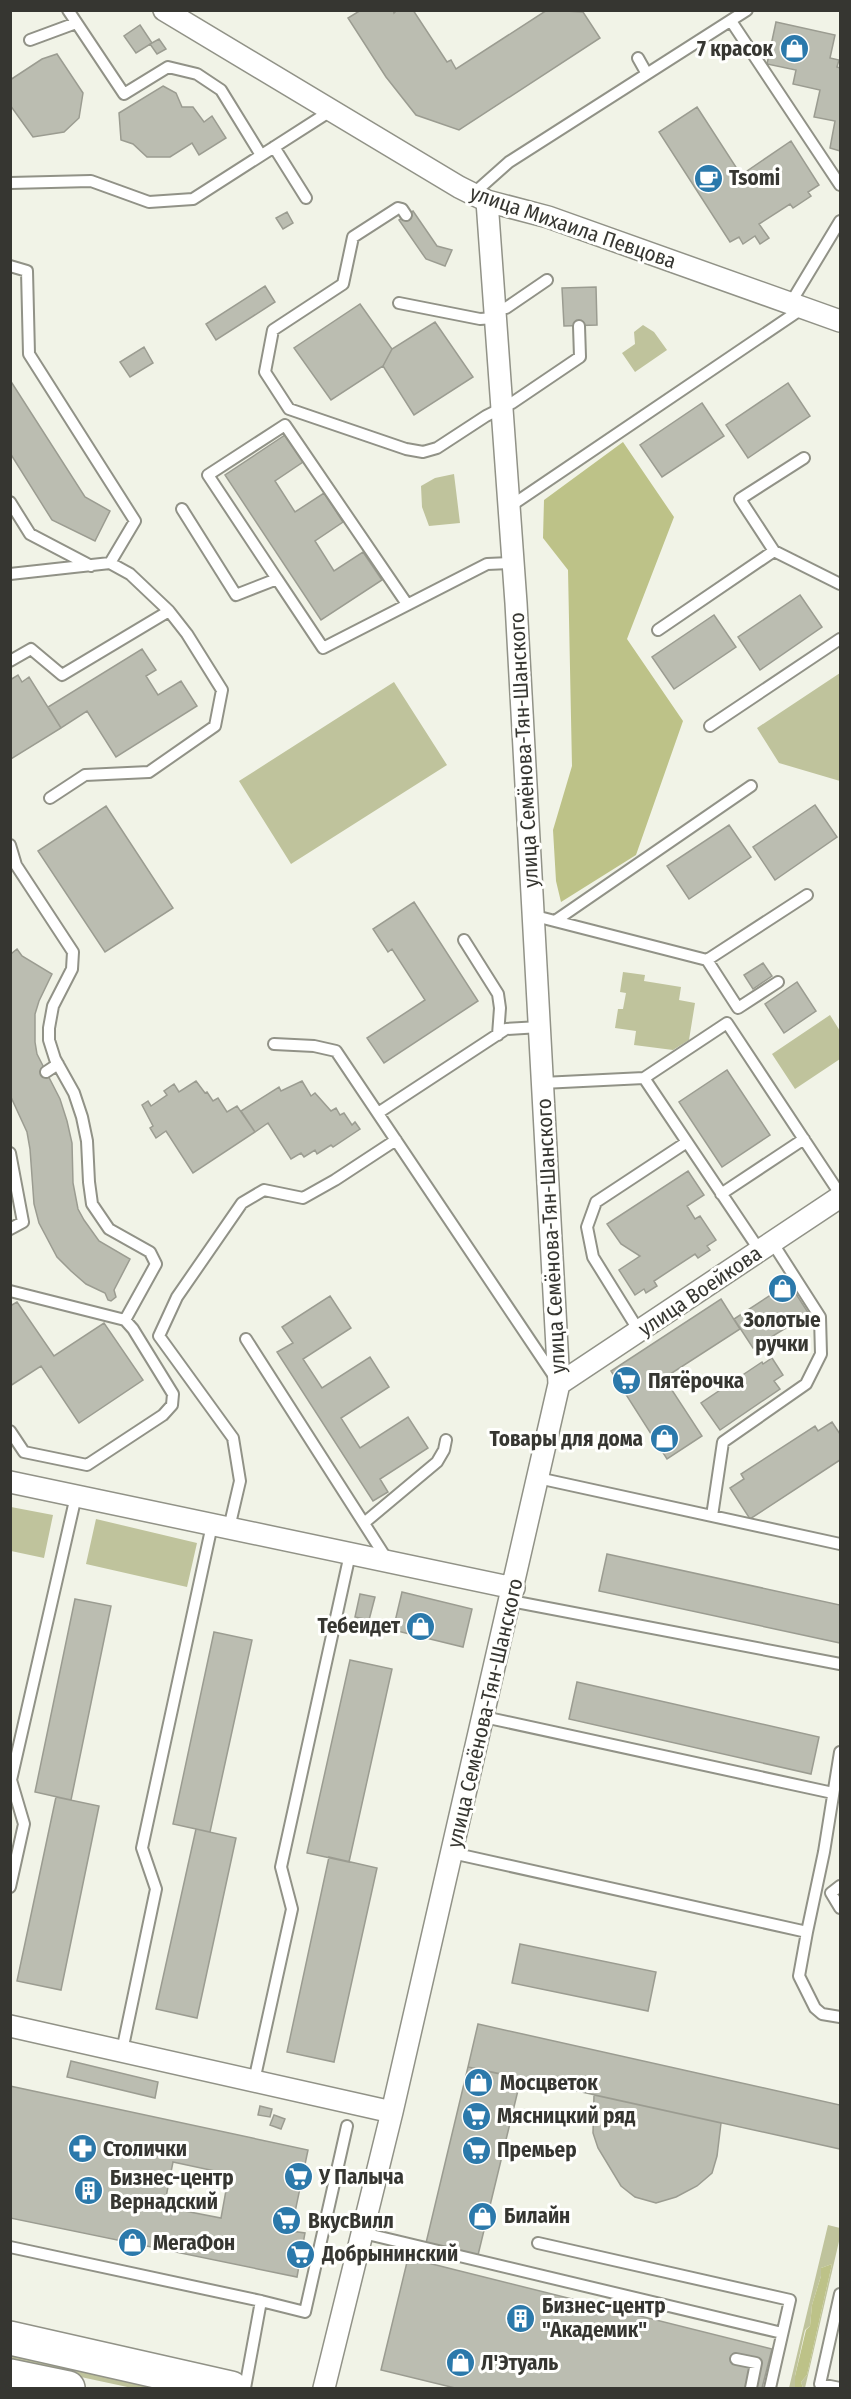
<svg xmlns="http://www.w3.org/2000/svg" width="851" height="2399" viewBox="0 0 851 2399" font-family="'Fira Sans Condensed',sans-serif">
<style>
.green{fill:#bfc39c}
.forest{fill:#bdc288}
.building{fill:#bbbdb1;stroke:#9b9c91;stroke-width:1.5;fill-rule:evenodd}
.lines{fill:none;stroke-linecap:round;stroke-linejoin:round}
.service-casing{stroke:#919287;stroke-width:14}
.minor-casing{stroke:#919287;stroke-width:24}
.primary-casing{stroke:#919287;stroke-width:36}
.service{stroke:#fff;stroke-width:10}
.minor{stroke:#fff;stroke-width:21}
.primary{stroke:#fff;stroke-width:33}
.labels{text-anchor:middle;stroke-width:6;stroke-linejoin:round;paint-order:stroke}
.poi-label{font-size:21px;font-weight:bold;fill:#363631;stroke:#fffffd;text-anchor:start}
.street-label{font-size:21px;fill:#363631;stroke:#fffffd}
</style>
<rect width="100%" height="100%" fill="#f1f3e7"/>
<path class="green" d="M643,325L654,332L667,350L635,372L622,353L635,344L634,332Z
M454,474L460,523L429,526L422,507L421,486L435,478Z
M840,673V781L779,763L757,728Z
M394,682L447,765L291,864L239,781Z
M623,972L645,975L644,981L681,987L679,1000L695,1003L689,1040L673,1050L634,1045L636,1031L615,1028L618,1009H623L626,993L620,992Z
M830,1015L840,1031V1059L795,1089L772,1054Z
M11,1507L53,1515L44,1558L11,1551Z
M96,1519L197,1543L187,1587L86,1564Z
M828,2225L840,2228V2237L805,2388H803L801,2382L807,2375L832,2264L821,2268V2276L812,2305L810,2326L805,2330L795,2376V2388H789Z
M10,2355L163,2388H132L11,2362Z"/>
<path class="forest" d="M623,442L674,517L627,639L683,721L636,855L561,902L556,881L553,830L572,766L568,570L543,538L544,500Z
M832,2264L807,2375L801,2382L803,2388H795V2376L806,2330L810,2326L812,2305L821,2276V2268Z"/>
<path class="building" d="M361,10H393L394,13L397,10H413L447,62L451,60L456,69L547,10L583,12L600,38L459,130L416,115L386,77L348,18Z
M776,22L835,35L830,58L839,60L837,67L840,68V151L830,148L835,121L814,117L820,90L793,84L796,70L767,64Z
M140,25L152,43L136,53L124,36Z
M159,39L166,49L157,54L150,44Z
M57,54L83,93L79,118L64,132L33,137L10,105V80L42,59Z
M163,86L176,93L182,107H193L204,122L212,116L226,138L199,155L192,143L170,157H147L133,144L121,140L119,113Z
M697,107L741,175L791,141L819,185L808,192L811,196L793,208L790,204L759,224L769,238L760,244L755,236L743,244L739,237L730,242L659,132Z
M413,211L437,246L452,250L445,266L426,259L399,220Z
M287,212L293,223L283,229L276,218Z
M265,286L275,302L216,340L206,324Z
M596,287L597,325L564,326L562,288Z
M360,304L392,349L383,366L331,400L294,348Z
M435,322L473,377L414,415L383,366L392,349Z
M144,347L153,363L130,377L120,362Z
M10,380L85,497L110,511L95,541L52,520L10,453Z
M788,383L810,416L748,458L726,425Z
M702,403L724,436L662,477L640,445Z
M285,435L303,462L275,481L295,512L324,493L343,522L315,541L334,571L363,552L382,580L321,620L225,475Z
M800,595L822,627L760,670L738,637Z
M714,615L736,647L674,689L652,657Z
M142,649L156,670L146,676L158,695L181,681L197,706L116,757L87,711L61,728L48,707Z
M18,675L22,682L29,677L61,728L11,759L10,680Z
M815,805L837,837L775,880L753,847Z
M106,806L173,908L105,952L38,851Z
M729,825L751,857L689,899L667,866Z
M414,902L478,1001L384,1063L367,1038L425,1000L392,949L388,952L373,929Z
M17,949L22,956L52,974L39,1001L35,1014V1042L37,1054L60,1099L67,1121L72,1143L73,1183L78,1209L84,1220L99,1241L130,1259L114,1290L116,1297L111,1301L108,1300L105,1293L86,1284L71,1271L57,1257L39,1223L34,1204L30,1149L27,1132L10,1095V962L11,954Z
M763,963L772,976L753,989L744,975Z
M797,982L816,1011L784,1033L765,1004Z
M727,1070L770,1135L722,1167L679,1102Z
M196,1081L205,1093L207,1092L213,1101L218,1098L227,1112L237,1106L255,1132L193,1173L166,1131L156,1138L150,1128L153,1126L142,1105L148,1101L151,1106L167,1095L164,1091L174,1084L179,1092Z
M302,1081L311,1096L315,1093L331,1111L336,1108L340,1115L344,1113L352,1125L355,1122L360,1129L333,1147L331,1145L317,1154L315,1150L304,1157L301,1153L291,1159L268,1123L255,1132L241,1111L279,1087L281,1091Z
M688,1171L704,1195L687,1206L695,1219L700,1216L716,1240L707,1246L710,1250L698,1258L695,1254L654,1281L657,1286L646,1293L644,1289L635,1295L619,1270L640,1256L621,1244L607,1224Z
M789,1283L809,1314L753,1348L734,1319Z
M330,1296L351,1328L303,1359L322,1388L370,1357L389,1387L341,1418L360,1448L408,1417L428,1448L380,1479L388,1492L373,1501L277,1352L293,1343L282,1327Z
M721,1299L740,1329L664,1378L702,1436L667,1459L611,1371Z
M17,1302L54,1356L104,1323L143,1380L79,1423L41,1366L10,1386V1306Z
M772,1358L783,1375L774,1381L780,1389L720,1430L701,1403L762,1362L763,1364Z
M832,1422L840,1434V1460L750,1519L730,1488L744,1479L741,1474L815,1426L818,1431Z
M607,1554L840,1605V1643L599,1591Z
M402,1592L472,1609L463,1647L393,1630Z
M360,1594L375,1597L369,1620L355,1617Z
M75,1599L111,1606L71,1800L35,1792Z
M214,1632L252,1640L210,1832L173,1824Z
M350,1660L392,1669L349,1862L307,1853Z
M577,1682L819,1737L811,1774L569,1719Z
M56,1797L99,1806L61,1990L17,1981Z
M196,1829L236,1838L197,2018L156,2009Z
M329,1857L377,1868L334,2062L287,2052Z
M520,1944L656,1972L648,2011L512,1983Z
M478,2024L840,2105V2149L468,2067Z
M71,2061L158,2082L155,2098L67,2077Z
M468,2067L521,2078L478,2255L426,2243Z
M10,2086L308,2150L291,2231L305,2233L297,2277L10,2218ZM173,2162L229,2174L221,2218L164,2207Z
M594,2095L721,2123L717,2156L712,2173L697,2186L676,2197L656,2203L635,2197L621,2186L598,2148L593,2133Z
M260,2106L272,2109L270,2117L258,2115Z
M274,2115L285,2119L281,2129L270,2125Z
M408,2258L772,2349L762,2388H455L381,2370Z"/>
<g class="lines">
<defs>
<path id="service" d="M68,10L124,94L168,67L197,74L221,90L261,155
M731,21L840,185
M30,40L76,23
M638,58L647,74
M274,147L306,198
M10,183L91,181L149,202L193,199L332,110
M473,194L509,162L747,10
M406,215L402,209L398,208L353,237L343,284L273,330L265,372L289,409L406,449L423,452L437,448L486,416L512,403L580,357L579,326
M10,266L27,271L29,354L135,521L110,563L10,574
M399,303L480,319L494,318
M790,304L840,221
M494,309L506,308L547,280
M10,502L30,534L91,566
M509,507L803,308
M182,509L236,595L277,579L323,648L487,564L513,563
M774,551L740,499L804,458
M110,563L130,574L169,611
M277,579L208,475L285,425L407,604
M658,630L774,551L840,584
M10,661L31,649L62,675L169,611L187,634L222,690L215,726L149,772L85,775L50,798
M710,726L840,639
M10,845L16,865L73,952L72,969L53,1006L49,1028V1040L55,1059L74,1093L82,1117L87,1141L89,1182L92,1204L109,1229L150,1252L156,1264L125,1320
M533,918H543L707,960
M555,921L751,786
M464,940L498,994L500,1008L498,1035
M778,982L738,1008L707,960L807,895
M274,1044L314,1046L336,1051L554,1376
M46,1072L58,1064
M644,1078L727,1023L840,1194
M542,1083L644,1078L760,1251
M378,1113L506,1029L540,1027
M10,1153L23,1222L10,1229
M721,1194L804,1139
M10,1291L125,1320L133,1329L173,1394L172,1405L163,1415L87,1465L24,1452L10,1431
M639,1331L593,1257L587,1227L596,1202L687,1142
M246,1339L388,1561
M538,1478L840,1544
M712,1516L723,1442L806,1384L821,1354L820,1317L772,1242
M364,1523L437,1462L444,1450L446,1440
M229,1528L240,1481L233,1438L159,1336L177,1297L242,1203L264,1190L303,1198L335,1180L396,1140
M511,1601L840,1664
M484,1717L833,1793
M452,1853L807,1932L824,1852L840,1752
M840,1886L831,1893L840,1908
M10,1887L24,1824L11,1780L76,1496
M807,1932L799,1976L815,2008L822,2014L840,2017
M122,2051L156,1889L142,1848L212,1525
M254,2081L292,1909L281,1867L350,1554
M363,2233L782,2333
M538,2243L790,2300L770,2388
M10,2247L261,2301
M840,2294L820,2384L840,2388
M736,2359L756,2363L751,2388
M245,2388L261,2301L305,2312L347,2126"/>
<path id="minor" d="M164,10L459,187L487,201L548,217L840,321
M559,1384L840,1197
M10,1482L514,1588
M10,2026L392,2112
M324,2388L392,2112L559,1384L516,603L487,201"/>
<path id="primary" d="M10,2338L231,2388
M10,2376L68,2388"/>
</defs>
<use href="#service" class="service-casing"/>
<use href="#minor" class="minor-casing"/>
<use href="#primary" class="primary-casing"/>
<use href="#service" class="service"/>
<use href="#minor" class="minor"/>
<use href="#primary" class="primary"/>
</g>
<defs>
<symbol id="shop-disc" viewBox="-11 -11 22 22"><circle r="9.5" fill="#2b79ab" stroke="#fffffd"/><path d="M-5-2.5h2.3a2.7 3.5 0 0 1 5.4 0H5L5.5 6h-11ZM-1.5-2.5h3a1.5 2.3 0 0 0-3 0Z" fill="#fff"/></symbol>
<symbol id="cafe-disc" viewBox="-11 -11 22 22"><circle r="9.5" fill="#2b79ab" stroke="#fffffd"/><path d="M-5.5-4.5H6V0H3Q3 3.5 0 3.5H-2.5Q-5.5 3.5-5.5 0ZM3-3.2v2h1.7v-2ZM-6 4.5H4V6H-6Z" fill="#fff"/></symbol>
<symbol id="supermarket-disc" viewBox="-11 -11 22 22"><circle r="9.5" fill="#2b79ab" stroke="#fffffd"/><path d="M-6-5.5h2.5l.6 2H6L4.5 2H-2.5L-4.4-4H-6ZM-1.5 3.2a1.3 1.3 0 1 0 .1 0ZM3 3.2a1.3 1.3 0 1 0 .1 0Z" fill="#fff"/></symbol>
<symbol id="pharmacy-disc" viewBox="-11 -11 22 22"><circle r="9.5" fill="#2b79ab" stroke="#fffffd"/><path d="M-2-6h4v4h4v4h-4v4h-4v-4h-4v-4h4Z" fill="#fff"/></symbol>
<symbol id="building-disc" viewBox="-11 -11 22 22"><circle r="9.5" fill="#2b79ab" stroke="#fffffd"/><path d="M-4-6H4V6H1V3H-1V6H-4ZM-2.5-4.3h1.7v1.8h-1.7ZM.8-4.3h1.7v1.8H.8ZM-2.5-1h1.7V.8h-1.7ZM.8-1h1.7V.8H.8Z" fill="#fff"/></symbol>
</defs>
<g fill-rule="evenodd">
<use href="#shop-disc" x="778" y="32" width="33" height="33"/>
<use href="#cafe-disc" x="692" y="162" width="33" height="33"/>
<use href="#shop-disc" x="766" y="1272" width="33" height="33"/>
<use href="#supermarket-disc" x="610" y="1364" width="33" height="33"/>
<use href="#shop-disc" x="648" y="1422" width="33" height="33"/>
<use href="#shop-disc" x="404" y="1610" width="33" height="33"/>
<use href="#shop-disc" x="462" y="2066" width="33" height="33"/>
<use href="#supermarket-disc" x="460" y="2100" width="33" height="33"/>
<use href="#pharmacy-disc" x="66" y="2132" width="33" height="33"/>
<use href="#supermarket-disc" x="460" y="2134" width="33" height="33"/>
<use href="#supermarket-disc" x="282" y="2160" width="33" height="33"/>
<use href="#building-disc" x="72" y="2174" width="33" height="33"/>
<use href="#shop-disc" x="466" y="2200" width="33" height="33"/>
<use href="#supermarket-disc" x="270" y="2204" width="33" height="33"/>
<use href="#shop-disc" x="116" y="2226" width="33" height="33"/>
<use href="#supermarket-disc" x="284" y="2238" width="33" height="33"/>
<use href="#building-disc" x="504" y="2302" width="33" height="33"/>
<use href="#shop-disc" x="444" y="2346" width="33" height="33"/>
</g>
<g class="labels">
<g class="poi-label">
<text x="773" y="56" text-anchor="end">7 красок</text>
<text x="729" y="185">Tsomi</text>
<text x="782" y="1327" text-anchor="middle">Золотые<tspan x="782" dy="24">ручки</tspan></text>
<text x="648" y="1388">Пятёрочка</text>
<text x="643" y="1446" text-anchor="end">Товары для дома</text>
<text x="400" y="1633" text-anchor="end">Тебеидет</text>
<text x="500" y="2090">Мосцветок</text>
<text x="497" y="2123">Мясницкий ряд</text>
<text x="103" y="2156">Столички</text>
<text x="497" y="2157">Премьер</text>
<text x="319" y="2184">У Палыча</text>
<text x="110" y="2185">Бизнес-центр<tspan x="110" dy="24">Вернадский</tspan></text>
<text x="504" y="2223">Билайн</text>
<text x="308" y="2228">ВкусВилл</text>
<text x="153" y="2250">МегаФон</text>
<text x="322" y="2261">Добрынинский</text>
<text x="542" y="2313">Бизнес-центр<tspan x="542" dy="24">"Академик"</tspan></text>
<text x="481" y="2370">Л'Этуаль</text>
</g>
<g class="street-label">
<text transform="translate(573 227) rotate(19)" y="7">улица Михаила Певцова</text>
<text transform="translate(524 750) rotate(-93)" y="7">улица Семёнова-Тян-Шанского</text>
<text transform="translate(551 1236) rotate(-93)" y="7">улица Семёнова-Тян-Шанского</text>
<text transform="translate(700 1291) rotate(-34)" y="7">улица Воейкова</text>
<text transform="translate(485 1713) rotate(-77)" y="7">улица Семёнова-Тян-Шанского</text>
</g>
</g>
<rect width="851" height="2399" fill="none" stroke="#363631" stroke-width="24"/>
</svg>
